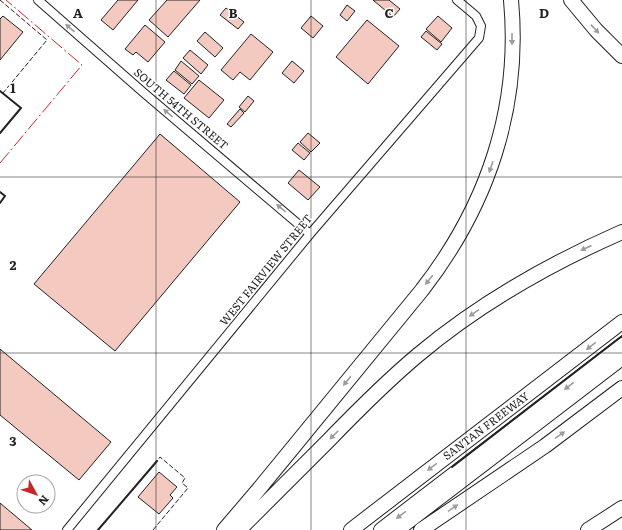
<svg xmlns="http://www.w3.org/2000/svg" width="622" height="530" viewBox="0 0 622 530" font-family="Literata,serif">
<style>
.building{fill:#f3c9c0;stroke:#222}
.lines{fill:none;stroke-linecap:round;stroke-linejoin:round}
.street-casing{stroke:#222;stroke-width:10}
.highway-casing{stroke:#222;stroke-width:16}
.street{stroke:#fff;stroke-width:8}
.highway{stroke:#fff;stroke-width:14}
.fence{stroke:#222;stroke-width:1;stroke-dasharray:5 2;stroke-linecap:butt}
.wall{stroke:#222;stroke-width:2}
.power{stroke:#c62828;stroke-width:1;stroke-dasharray:14 3 2 3;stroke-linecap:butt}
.oneway{fill:#9c9c9c}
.grid{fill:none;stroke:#222;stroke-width:1;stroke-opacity:0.55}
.labels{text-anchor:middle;stroke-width:3;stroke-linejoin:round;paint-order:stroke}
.street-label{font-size:11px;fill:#222;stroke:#fff}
.grid-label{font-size:13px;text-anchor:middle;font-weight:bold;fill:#222;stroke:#fff;stroke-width:3;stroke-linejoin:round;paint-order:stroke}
</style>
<rect width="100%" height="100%" fill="#fff"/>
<path class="building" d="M118,0H138L113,30L101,20Z
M167,0H200L168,37L149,20Z
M373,0H389L400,9L393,17Z
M347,5L355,11L347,21L340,15Z
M226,8L244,22L238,29L220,15Z
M3,16L23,32L0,60V19Z
M311,16L323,26L313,38L301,28Z
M438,16L452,28L441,42L426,29Z
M367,20L399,46L368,84L336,57Z
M145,25L165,42L148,62L136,52L133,55L125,49Z
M426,31L442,44L437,50L421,37Z
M205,32L223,48L215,57L197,41Z
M251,34L273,52L250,80L240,72L233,80L221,70Z
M190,50L208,65L201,74L183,58Z
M181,61L199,76L192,84L175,70Z
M292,61L304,71L294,83L282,73Z
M174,71L191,85L184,94L166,80Z
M199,80L224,100L209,118L184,98Z
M248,96L254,101L245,112L239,107Z
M240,109L244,113L231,127L227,124Z
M308,133L320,143L311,152L300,142Z
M160,134L240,202L115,351L34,284Z
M298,143L310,153L304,160L292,150Z
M299,170L320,187L308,200L288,183Z
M0,349L111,442L79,480L0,415Z
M159,472L177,487L170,495L173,498L159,514L138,497Z
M0,503L32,530H0Z"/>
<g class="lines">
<defs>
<path id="street" d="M38,0L144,93L310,234
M67,530L310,234L479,38L481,26L476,16L457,0"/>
<path id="highway" d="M571,0L596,30L622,56
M224,530L259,489L422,290C488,205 521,107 511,0
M239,530C269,500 299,470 329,440C358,410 387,381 418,355C480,303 549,264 622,232
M351,530L622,322
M381,530L622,345
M397,530L622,358
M421,530L545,446L622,388
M588,530L622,508"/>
</defs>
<use href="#street" class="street-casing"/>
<use href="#highway" class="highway-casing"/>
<use href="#street" class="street"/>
<use href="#highway" class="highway"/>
<path class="fence" d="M0,0L47,40L3,93
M153,530L188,488L182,483L185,478L160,457L157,461"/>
<path class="wall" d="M0,91L21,108L0,133
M0,192L5,196L0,203
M452,467L622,336
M98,530L157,461"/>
<path class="power" d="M0,163L82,65L6,0"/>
</g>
<defs><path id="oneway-solid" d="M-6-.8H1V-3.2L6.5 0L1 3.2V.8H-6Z"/></defs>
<g class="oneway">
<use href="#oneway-solid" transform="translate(70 28) rotate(-139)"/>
<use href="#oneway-solid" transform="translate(595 29) rotate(47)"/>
<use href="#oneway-solid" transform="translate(512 39) rotate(90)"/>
<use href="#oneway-solid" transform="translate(168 113) rotate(-140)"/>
<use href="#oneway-solid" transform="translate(491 167) rotate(109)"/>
<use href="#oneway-solid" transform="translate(281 208) rotate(-140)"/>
<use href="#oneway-solid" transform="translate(586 248) rotate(155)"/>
<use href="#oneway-solid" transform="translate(429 280) rotate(128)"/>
<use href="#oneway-solid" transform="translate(474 313) rotate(145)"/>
<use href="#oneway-solid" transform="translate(591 346) rotate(143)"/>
<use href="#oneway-solid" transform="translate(347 381) rotate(129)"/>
<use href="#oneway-solid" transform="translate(569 386) rotate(142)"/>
<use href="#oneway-solid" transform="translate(334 435) rotate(135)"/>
<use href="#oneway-solid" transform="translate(560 435) rotate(-35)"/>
<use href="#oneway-solid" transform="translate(432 467) rotate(143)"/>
<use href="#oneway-solid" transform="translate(453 508) rotate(-34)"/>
<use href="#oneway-solid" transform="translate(401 515) rotate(143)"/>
</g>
<path class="grid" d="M156,0V530M311,0V530M466,0V530M0,177H622M0,353H622"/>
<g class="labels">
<g class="street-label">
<text transform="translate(181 109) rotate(40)" y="4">SOUTH 54TH STREET</text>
<text transform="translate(266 270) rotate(-51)" y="4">WEST FAIRVIEW STREET</text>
<text transform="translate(486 426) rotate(-37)" y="4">SANTAN FREEWAY</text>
</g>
</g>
<g class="grid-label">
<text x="78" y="18">A</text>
<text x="233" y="18">B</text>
<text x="389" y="18">C</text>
<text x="544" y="18">D</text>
<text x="13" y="93">1</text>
<text x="13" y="270">2</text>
<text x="13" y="446">3</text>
</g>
<g transform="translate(36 494) rotate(130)"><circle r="19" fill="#ffffff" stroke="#a7a7a7"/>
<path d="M0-3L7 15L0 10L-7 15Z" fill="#c62828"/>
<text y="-6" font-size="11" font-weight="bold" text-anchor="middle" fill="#222222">N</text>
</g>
</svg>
